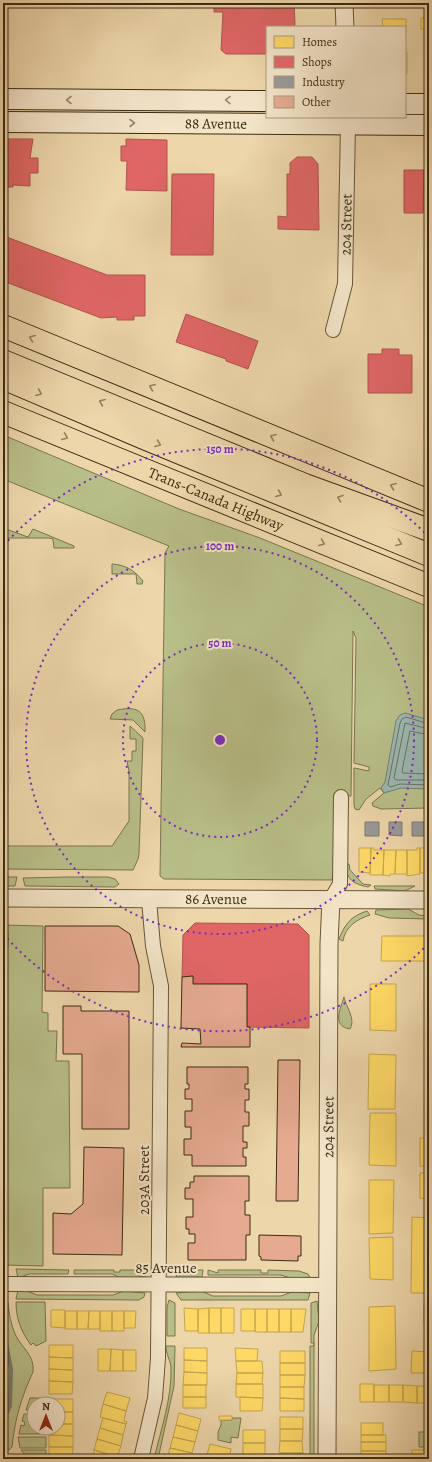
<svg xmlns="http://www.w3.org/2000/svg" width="432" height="1462" viewBox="0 0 432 1462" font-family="Alegreya,serif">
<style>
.green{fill:#b8be88;stroke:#7a744e}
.water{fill:#9bb7b1;stroke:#757f72}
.homes{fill:#ffd966;stroke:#c4a54d}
.shops{fill:#e06666;stroke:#af544d}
.industry{fill:#999;stroke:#7d7871}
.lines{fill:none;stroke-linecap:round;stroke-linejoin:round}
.shore{stroke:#6c7162;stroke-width:1}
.stream{stroke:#757f72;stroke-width:4}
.building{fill:#e6aa91;stroke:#3c2b13}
.minor-casing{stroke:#685639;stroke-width:16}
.tertiary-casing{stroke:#685639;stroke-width:19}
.secondary-casing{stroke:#3c2b13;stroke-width:22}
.motorway-casing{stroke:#3c2b13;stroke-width:24}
.minor{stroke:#f3e4c8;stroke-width:14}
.tertiary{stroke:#f3e4c8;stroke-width:17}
.secondary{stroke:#f3e4c8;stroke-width:20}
.motorway{stroke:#edd6aa;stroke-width:22}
.oneway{stroke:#98886e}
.oneway2{stroke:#94805e}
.ring{fill:none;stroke:#7b2cbf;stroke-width:2;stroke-dasharray:2 4}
.labels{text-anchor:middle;stroke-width:4;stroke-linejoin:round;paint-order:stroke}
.street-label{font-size:15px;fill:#3c2b13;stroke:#f3e4c8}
.centre{fill:#7b2cbf;stroke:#f3e4c8;stroke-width:2}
.ring-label{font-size:12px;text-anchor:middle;font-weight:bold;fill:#7b2cbf;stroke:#f3e4c8;stroke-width:4;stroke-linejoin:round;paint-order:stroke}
</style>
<rect width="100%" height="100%" fill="#edd6aa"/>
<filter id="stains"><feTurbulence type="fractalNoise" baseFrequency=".005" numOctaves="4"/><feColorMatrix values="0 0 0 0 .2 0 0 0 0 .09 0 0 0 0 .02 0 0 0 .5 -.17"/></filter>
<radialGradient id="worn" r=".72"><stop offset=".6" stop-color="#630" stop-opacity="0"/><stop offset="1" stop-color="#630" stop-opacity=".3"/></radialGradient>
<path class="green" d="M3,435L179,509L260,538L429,607V808L381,809L373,806L372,803L384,793L380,788L366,799L359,810L355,809L354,805V768L369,771V767L354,763L356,638L353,631L351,796H347L332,880L164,879L160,876L165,553L169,546L3,479Z
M3,528L28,537L33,529L74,546V548H54L53,539L49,538H3Z
M112,564C126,565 134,570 143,581L142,584H137L136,574H112Z
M117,710C137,706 146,710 145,732L133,720L110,719L112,714Z
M130,726L143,738L139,854L138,859L133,870L3,869V846H112L129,821V771L127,761H132V751H136V739H130Z
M346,864H349L350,870L363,884L371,885L368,887C354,884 346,880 346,864Z
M3,877H17L15,886H3Z
M66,877H108L115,879L119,884L115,887L25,886L23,878Z
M374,886H415L405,891L375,889Z
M408,909L419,915L429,916V919L389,918L375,914L376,910Z
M367,911L370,915C357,919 345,927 343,941L339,939C345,924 351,916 367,911Z
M3,925L43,926L42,1012L48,1013V1031H57L56,1061H69L70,1188H43V1266L3,1265Z
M344,997C346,1007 356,1019 350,1029C331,1026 341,1008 344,997Z
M16,1269L69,1270L68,1274H29L18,1278Z
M74,1270H114V1272H120V1270H133L144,1273L146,1276L123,1279L112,1274H74Z
M187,1270H203L202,1277H176L177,1273Z
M208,1270L218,1273V1270H261V1273H268V1270L299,1271L308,1274L310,1277L293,1279L281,1275H208Z
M18,1290H25L37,1295H113L124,1291L145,1293L144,1297L139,1300L16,1299Z
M201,1291L213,1296H281L292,1292L310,1293L308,1300H181L176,1293Z
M169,1300L175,1303V1336H167V1307Z
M317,1301L319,1321L314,1335V1459H310V1346H314V1343H311V1303Z
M3,1302H8C9,1314 11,1325 16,1336C23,1349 35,1356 33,1372C21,1398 15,1419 12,1447L9,1450L3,1451Z
M16,1302H45L46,1341L36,1346L33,1343L31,1345C21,1332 16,1318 16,1302Z
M166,1346H175L174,1386L158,1459H154C161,1429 172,1398 171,1367C170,1359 166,1355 166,1346Z
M30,1398H47V1404H34V1410H26Z
M24,1414H34V1428H46V1434H19L21,1425L24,1426L25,1422L22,1421Z
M232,1418H241L238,1438L231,1437V1443L218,1440V1432L221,1425V1420H232Z
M419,1432H429V1447H419Z
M18,1437H46V1448H20Z
M21,1450H46V1459H29Z"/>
<path class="water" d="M405,713L429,720V789L401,788L384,793L381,788L385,782L396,721L400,715Z
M3,931H8V947H6V960H4L3,963Z"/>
<path class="homes" d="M383,3H402L403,6H383Z
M421,18H429V29H421Z
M382,19H406V33H405V27H383Z
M405,52H407V74H405Z
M359,848H371L370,873L359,872Z
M371,848H374V850H384L383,875H370Z
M417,848H420V874L407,876V850H417Z
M420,848H429V871H426V873H420Z
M384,850H396L395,874H390V876L383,875Z
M396,850H407V874H395Z
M382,936H429V961H381Z
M370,984H396V1031L370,1030Z
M427,993H429V1036H428Z
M426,1050H429V1116H427Z
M369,1054L396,1055L395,1109H368Z
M370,1113H396V1166L369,1165Z
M420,1138H429V1166H420Z
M420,1173H429V1199L420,1198Z
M369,1180H394L393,1233L369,1234Z
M412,1217L429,1218V1293H411Z
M393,1237V1280L370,1279L369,1238Z
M424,1303H429V1324H424Z
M395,1306L396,1369L369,1371V1307Z
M184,1308L198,1309V1331H185Z
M209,1308H221V1333H209Z
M209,1308V1333H198V1309Z
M221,1308H234V1333H221Z
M241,1309H255V1331H241Z
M255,1309H267V1332H255Z
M267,1309H279V1332H267Z
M279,1309H291V1332H279Z
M291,1309H306L303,1332H291Z
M51,1310H65V1328L51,1327Z
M65,1311H77V1329H65Z
M77,1311H89L88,1329H77Z
M89,1311H100V1329H88Z
M100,1311H112V1331H100Z
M112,1311H124V1331H112Z
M124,1311H136L135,1328H124Z
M49,1345H73V1358L49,1357Z
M184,1348H207V1361L184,1360Z
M235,1348L258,1349L257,1361H236Z
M98,1349H111L110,1371H98Z
M111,1349L123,1350V1371H110Z
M123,1350H136V1371H123Z
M280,1351H305V1363H280Z
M412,1351L429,1352V1373H411Z
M49,1357L73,1358V1370L49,1369Z
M184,1360L207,1361V1373L184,1372Z
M236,1361H262L263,1373H237Z
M280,1363H305V1375H280Z
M49,1369L73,1370V1382L49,1381Z
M184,1372L207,1373V1385H183Z
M237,1373H263L262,1384H236Z
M280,1375H305L304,1387H280Z
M49,1381L73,1382L72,1394H49Z
M236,1384H263V1398L236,1397Z
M360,1384H374V1402H360Z
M183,1385H206V1397H183Z
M374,1385H389V1402H374Z
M389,1385H403V1402H389Z
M403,1385L417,1386V1403L403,1402Z
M417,1386H429V1403H417Z
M280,1387H304V1399L280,1398Z
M107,1392L130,1398L126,1411L103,1404Z
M183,1397H206V1408H183Z
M240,1397L263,1398L262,1411H240Z
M280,1398L304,1399V1411H280Z
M49,1399H73V1412H58V1404H49Z
M103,1404L126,1411L124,1421L127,1422L126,1424L100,1417Z
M58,1412H73V1424H58Z
M179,1413L201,1419L198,1431L176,1425Z
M219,1416H232V1420H219Z
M280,1417H303V1429H280Z
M103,1418L126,1424L123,1435L100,1428Z
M361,1423H383V1435H361Z
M58,1424H73V1436L49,1435V1428H58Z
M176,1425L198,1431L195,1442L173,1437Z
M100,1428L123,1435L121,1446L97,1439Z
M280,1429H303L302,1441H280Z
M243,1430H265V1443H243Z
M49,1435L73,1436V1447H49Z
M361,1435H386V1442H361Z
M173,1437L195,1442L192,1453L170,1448Z
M97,1439L121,1446L117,1457L94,1450Z
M280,1441H302L303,1453H279Z
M361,1442H386V1451H361Z
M243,1443H265V1456H243Z
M210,1444L231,1449L229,1459L207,1455Z
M49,1447H73L72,1459H49Z
M170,1448L192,1453L191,1459H167Z
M94,1450L117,1457V1459H93Z
M412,1450H429V1459H412Z
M361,1451H386V1459H361Z
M280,1453H303V1459H279Z
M207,1455L222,1459H206Z
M243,1456H265V1459H243Z"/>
<path class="shops" d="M214,3H294L295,24L294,27H267V54H226L221,50L223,12H214Z
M3,139H33L30,158H38V173H30V186L13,185V187H7V185H3Z
M126,139L167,140V191L126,190L127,161H121V146H126Z
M297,157H312L318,164L319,230L278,229V216L287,217V174H290V163Z
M404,170H424L423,213H404Z
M172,174H214L213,255H171Z
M3,234L4,236L107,275H145V316H134V320H117V317L101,318L3,281Z
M186,314L258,341L248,369L226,361V359L176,342Z
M382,349H399V355H412V393H368V354H382Z
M195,923L298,924L309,935V1028L247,1027V984H193V976L182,977L183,935Z"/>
<path class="industry" d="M365,822H379V836H365Z
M389,822H402V836L389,835Z
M412,822H426V836H412Z"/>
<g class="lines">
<path class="shore" d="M429,724L406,717L402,719L400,723L388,785L390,787L400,784L429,785
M429,729L405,723L394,778L396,780H429
M429,735L410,731L402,771L403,773L429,774"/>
<path class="stream" d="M3,1225V1237
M3,1326L11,1369L10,1406L3,1422"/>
</g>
<path class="building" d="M45,926H118L130,934L139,965V992L45,991Z
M193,976V984H247V1027H250V1047H181L182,1043L201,1044L200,1029L181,1028L182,977Z
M63,1006H81V1011H129V1129H82V1054H63Z
M278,1060H300L298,1201H276Z
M187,1067H248V1084H245V1089H249V1100H245V1112H249V1126H243V1142H247V1148H243V1157H246V1166H192V1155H184V1139H191V1127H185V1111H192V1099H185V1089H189V1084H187Z
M84,1147L124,1148L122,1255L53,1254V1213L71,1214L83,1204Z
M194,1176H249V1201H245V1215H250V1235H246V1260H188V1243H195V1234H189V1229H186V1217H193V1199H185V1188H190V1182H194Z
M259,1235L301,1236V1256H298V1261L261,1260V1257L259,1256Z"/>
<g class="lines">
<defs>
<g id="minor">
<path id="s1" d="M333,330L345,284L348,124"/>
<path d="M331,899L340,884L341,797"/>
<path d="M3,1284L328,1285"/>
<path d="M141,1459L155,1398L158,1358L161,986L153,946L149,900"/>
</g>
<g id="tertiary">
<path d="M344,3L345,27"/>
<path id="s2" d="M3,898L429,900"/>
<path id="s3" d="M327,1459L329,944L331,899"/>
</g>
<g id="secondary">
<path d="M3,99L267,101"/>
<path d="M405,104H429"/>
<path id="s4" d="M3,122L429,125"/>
</g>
<g id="motorway">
<path d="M3,326L429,501"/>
<path d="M3,361L305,485L429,530"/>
<path d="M3,378L146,439L429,555"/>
<path id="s5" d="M3,412L429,586"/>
</g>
</defs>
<use href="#minor" class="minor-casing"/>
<use href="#tertiary" class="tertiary-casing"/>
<use href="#secondary" class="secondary-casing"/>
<use href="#motorway" class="motorway-casing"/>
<use href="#minor" class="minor"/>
<use href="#tertiary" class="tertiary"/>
<use href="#secondary" class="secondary"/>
<use href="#motorway" class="motorway"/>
</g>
<defs><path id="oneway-chevron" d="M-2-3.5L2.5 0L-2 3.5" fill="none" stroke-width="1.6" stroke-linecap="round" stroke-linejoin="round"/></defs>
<g class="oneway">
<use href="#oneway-chevron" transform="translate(69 100) rotate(-180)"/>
<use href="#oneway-chevron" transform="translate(228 100) rotate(-179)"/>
<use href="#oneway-chevron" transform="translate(132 123)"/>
</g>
<g class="oneway2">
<use href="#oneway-chevron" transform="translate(32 338) rotate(-158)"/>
<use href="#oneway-chevron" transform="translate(152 387) rotate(-158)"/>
<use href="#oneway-chevron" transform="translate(39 393) rotate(23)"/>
<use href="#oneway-chevron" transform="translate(102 402) rotate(-158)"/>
<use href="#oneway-chevron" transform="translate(65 437) rotate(22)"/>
<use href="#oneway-chevron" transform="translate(273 437) rotate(-158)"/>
<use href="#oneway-chevron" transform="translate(158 444) rotate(22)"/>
<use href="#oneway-chevron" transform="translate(393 486) rotate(-158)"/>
<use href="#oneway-chevron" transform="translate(279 494) rotate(22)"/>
<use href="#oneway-chevron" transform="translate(340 498) rotate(-160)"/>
<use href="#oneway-chevron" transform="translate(322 543) rotate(22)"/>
<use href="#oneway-chevron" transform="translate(399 543) rotate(22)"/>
</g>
<g class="ring">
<circle cx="220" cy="740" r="97"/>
<circle cx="220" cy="740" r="194"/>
<path d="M428 944A291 291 0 0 1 4 935M4 545A291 291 0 0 1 428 536"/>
</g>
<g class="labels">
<g class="street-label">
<text dy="5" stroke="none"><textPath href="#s4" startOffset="213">88 Avenue</textPath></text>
<text dy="5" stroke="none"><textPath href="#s1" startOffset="107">204 Street</textPath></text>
<text dy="5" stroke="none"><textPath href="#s5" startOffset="230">Trans-Canada Highway</textPath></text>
<text dy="5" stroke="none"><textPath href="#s2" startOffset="213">86 Avenue</textPath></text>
<text dy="5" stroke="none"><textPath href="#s3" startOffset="332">204 Street</textPath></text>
<text transform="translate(144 1180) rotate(-90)" y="5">203A Street</text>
<text x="166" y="1273">85 Avenue</text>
</g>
</g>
<circle cx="220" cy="740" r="6" class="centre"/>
<g class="ring-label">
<text x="220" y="453">150 m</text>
<text x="220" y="550">100 m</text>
<text x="220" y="647">50 m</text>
</g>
<rect width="432" height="1462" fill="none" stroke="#edd6aa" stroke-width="16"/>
<rect x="4" y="4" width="424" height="1454" fill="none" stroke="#3c2b13" stroke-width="2"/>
<rect x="8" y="8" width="416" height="1446" fill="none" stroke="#3c2b13"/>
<rect x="266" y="26" width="140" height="92" fill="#f3e4c8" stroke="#aa9a80"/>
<rect x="274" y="36" width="20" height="12" fill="#ffd966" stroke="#aa9a80"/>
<text x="302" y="46" font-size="12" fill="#3c2b13">Homes</text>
<rect x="274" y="56" width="20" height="12" fill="#e06666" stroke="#aa9a80"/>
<text x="302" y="66" font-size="12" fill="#3c2b13">Shops</text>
<rect x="274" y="76" width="20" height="12" fill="#999999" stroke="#aa9a80"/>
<text x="302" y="86" font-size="12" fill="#3c2b13">Industry</text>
<rect x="274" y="96" width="20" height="12" fill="#e6aa91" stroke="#aa9a80"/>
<text x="302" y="106" font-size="12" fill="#3c2b13">Other</text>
<g transform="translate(46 1416)"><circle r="19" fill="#f3e4c8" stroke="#aa9a80"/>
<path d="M0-3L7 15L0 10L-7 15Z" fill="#8f2418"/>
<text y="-6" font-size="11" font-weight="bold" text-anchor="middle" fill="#3c2b13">N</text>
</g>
<rect width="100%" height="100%" filter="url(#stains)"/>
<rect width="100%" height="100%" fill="url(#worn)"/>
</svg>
